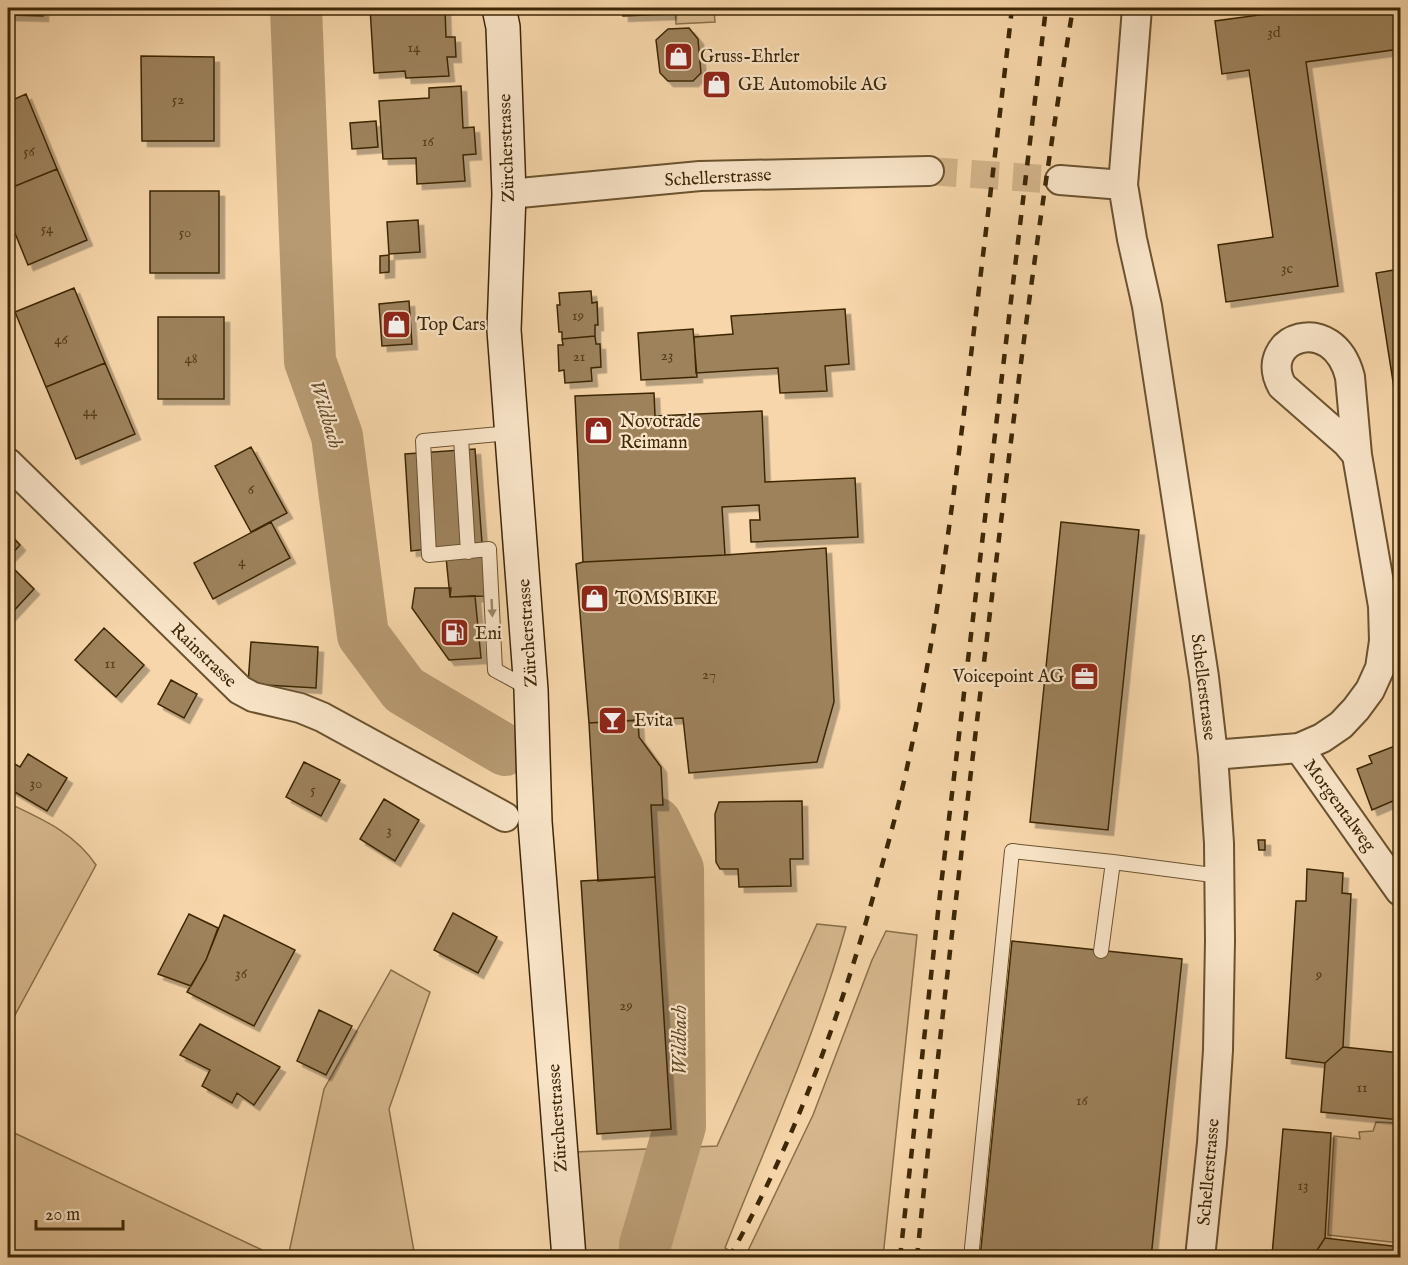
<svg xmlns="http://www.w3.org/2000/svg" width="1408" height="1265" viewBox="0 0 1408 1265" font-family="'IM FELL English',serif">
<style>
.green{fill:#d7b88e;stroke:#8a704a;stroke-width:1.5}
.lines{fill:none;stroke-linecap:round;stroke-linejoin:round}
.river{stroke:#b79a72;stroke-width:52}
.building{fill:#9d825b;stroke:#3d2706;stroke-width:1.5;filter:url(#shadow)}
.street-tunnel{stroke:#d1b389;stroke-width:28;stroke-dasharray:28 14;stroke-linecap:butt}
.lane-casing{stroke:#6b532f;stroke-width:16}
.street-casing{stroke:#6b532f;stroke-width:32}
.secondary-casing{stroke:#3d2706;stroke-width:36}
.lane{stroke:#f9e4c8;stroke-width:14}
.street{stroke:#f9e4c8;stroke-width:28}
.secondary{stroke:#f9e4c8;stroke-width:33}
.rail{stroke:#3d2706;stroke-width:4.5;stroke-dasharray:10 10;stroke-linecap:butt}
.oneway{fill:#9b8667}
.labels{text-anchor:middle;stroke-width:4.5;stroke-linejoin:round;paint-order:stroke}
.number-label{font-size:15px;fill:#553e1b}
.poi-label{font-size:18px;fill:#3d2706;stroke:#f9e4c8;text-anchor:start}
.street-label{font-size:18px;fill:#3d2706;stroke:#f9e4c8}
.water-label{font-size:20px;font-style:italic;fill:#624a26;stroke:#f9e4c8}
</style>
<defs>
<filter id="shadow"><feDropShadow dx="5.5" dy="5.5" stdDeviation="0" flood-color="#0004"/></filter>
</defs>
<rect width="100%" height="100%" fill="#f6d6aa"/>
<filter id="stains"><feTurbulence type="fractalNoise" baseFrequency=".00333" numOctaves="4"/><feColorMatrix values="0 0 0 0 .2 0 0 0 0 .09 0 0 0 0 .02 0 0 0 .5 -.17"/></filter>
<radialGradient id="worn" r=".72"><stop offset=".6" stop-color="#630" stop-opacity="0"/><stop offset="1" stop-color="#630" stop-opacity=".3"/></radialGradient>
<path class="green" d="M675,8H714L715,22L676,24Z
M8,803C42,819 75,833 96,865L8,1028Z
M817,924L846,927C815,1037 767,1142 725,1248L740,1257H585L575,1152L717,1146Z
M886,931L917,935L883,1257H745L813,1115L872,960Z
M391,970L430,992L389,1109L415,1257H288L324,1089Z
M1376,1122L1400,1123V1243L1328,1235L1334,1136L1360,1139L1359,1132L1373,1131Z
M8,1130L277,1257H8Z"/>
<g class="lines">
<path class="river" d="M296,8L310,361L337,436L363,635L404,690L505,750
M646,1258L645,1245L680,1126L678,869L656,823"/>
</g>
<path class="building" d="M8,8H43V16L8,15Z
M370,8H445L446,37H455L456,57H447L449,76L406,78L405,71L374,73Z
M623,8H671V14L623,16Z
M1310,8H1400V49L1306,62L1338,286L1226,302L1218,245L1273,237L1249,70L1222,74L1215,21Z
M689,28L698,39L701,73L693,81H668L660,73L656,40L668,29Z
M141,56L214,57V141H142Z
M461,86L463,128L474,127L476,154L463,155L465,181L417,184L416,158L383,159L379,101L429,98V88Z
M26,94L57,169L8,189V102Z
M376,121L378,147L352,149L350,123Z
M57,169L87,240L28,265L8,216V189Z
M150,191H219V273H150Z
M418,220L420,252L389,254L387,222Z
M389,255V272L380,273V256Z
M1400,269V407H1397L1376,273Z
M74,288L105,363L46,387L15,312Z
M591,291L592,303L597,302L598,325H595V336L562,339V332H559L557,305H560L559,293Z
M409,301L412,344L382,346L379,304Z
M845,309L849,364L825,366L827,391L780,393L778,368L696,373L694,337L733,334L731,316Z
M158,317H224V399H158Z
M693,329L697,377L641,380L638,333Z
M595,336L596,344H600L601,367L591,368L592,381L565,383L564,370L559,371L558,345H563L562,339Z
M105,363L135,434L76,459L46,387Z
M654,393L655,416L762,411L765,482L855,478L858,537L751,542L750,520H760L759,505L722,507L725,555L583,562L575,396Z
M251,447L287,513L251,532L215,466Z
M475,449L486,596L450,597L445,547L411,551L405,454Z
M271,522L290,558L213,599L194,563Z
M1061,522L1139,530L1108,830L1030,822Z
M8,532L20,545L8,558Z
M826,548L834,702L817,762L689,773L683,718L589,723L576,564L583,562L725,555Z
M8,563L34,589L8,617Z
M415,588H451L450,597L475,596L481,658L449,660L412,608Z
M104,628L144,665L116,697L75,660Z
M251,642L318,647L316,688L248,684Z
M171,680L197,694L184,718L158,704Z
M638,720L639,737L661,767L663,805H651L655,877L598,881L589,723Z
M1400,744V798L1372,810L1357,769L1372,763L1369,756Z
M28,754L67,778L47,811L8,788V772L13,763L20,767Z
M304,762L340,780L321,816L286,797Z
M384,799L419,820L395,861L360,839Z
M802,801L803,859H790L791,886L739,887L738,869H720L716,862L715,814L719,802Z
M1258,840H1265V850H1259Z
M1307,869L1343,873L1342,893L1351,894L1343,1047L1325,1063L1286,1058L1296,901H1306Z
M655,877L671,1129L597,1134L581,881Z
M453,913L497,937L478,973L434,950Z
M189,914L218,928L206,960L191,986L158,974Z
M224,915L295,950L254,1026L187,992L206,960Z
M1012,941L1182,959L1151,1258H980Z
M319,1010L352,1026L326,1075L297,1061Z
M200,1024L280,1067L254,1105L237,1093L232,1103L202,1086L210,1070L180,1055Z
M1343,1047L1400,1053V1120L1321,1112L1325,1063Z
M1283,1129L1331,1133L1325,1238L1312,1258L1272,1255Z
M1325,1238L1400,1247V1258H1312Z"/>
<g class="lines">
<path class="street-tunnel" d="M929,171L1060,180"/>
<defs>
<path id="lane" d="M511,433L423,441L429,555L489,549L495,670L530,689
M461,438L468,552
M1101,951L1113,862L1220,876
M971,1258L1012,851L1113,862"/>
<path id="street" d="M1137,8L1123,185L1132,239L1147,306L1204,677L1213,755L1219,843L1220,940L1218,1050L1212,1143L1200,1258
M1060,180L1123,185
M509,194L700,176L929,171
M8,463L240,690L253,697L300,708L322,717L505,817
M1299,748L1400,891
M1213,755L1299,748L1322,738L1341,725L1356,709L1370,690L1380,668L1384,641L1383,606L1357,455L1350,377C1333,310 1256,338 1282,386L1347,443L1357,455"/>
<path id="secondary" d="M499,8L503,27L509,194L504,330L531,690L535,822L569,1258"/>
</defs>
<use href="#lane" class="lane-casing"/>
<use href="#street" class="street-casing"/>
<use href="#secondary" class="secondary-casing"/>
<use href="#lane" class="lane"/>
<use href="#street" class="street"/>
<use href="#secondary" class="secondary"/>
<path class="rail" d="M729,1258C789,1152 832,1038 866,922C880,872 895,822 906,772C937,634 954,495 971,355C985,239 999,123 1012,8
M900,1258L940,894L1046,8
M917,1258C937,1056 961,855 985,654C1011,438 1037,222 1073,8"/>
</g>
<defs><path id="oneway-solid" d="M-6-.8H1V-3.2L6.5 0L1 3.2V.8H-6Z" transform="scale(1.5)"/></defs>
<use class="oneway" href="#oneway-solid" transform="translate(492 608) rotate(87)"/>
<defs>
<symbol id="shop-square" viewBox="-11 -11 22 22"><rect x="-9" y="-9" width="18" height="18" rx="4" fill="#8f2418" stroke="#f9e4c8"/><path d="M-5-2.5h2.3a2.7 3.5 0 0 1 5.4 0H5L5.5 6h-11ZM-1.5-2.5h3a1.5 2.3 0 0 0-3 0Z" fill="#fff"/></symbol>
<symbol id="fuel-square" viewBox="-11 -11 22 22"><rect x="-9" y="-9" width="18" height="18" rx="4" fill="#8f2418" stroke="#f9e4c8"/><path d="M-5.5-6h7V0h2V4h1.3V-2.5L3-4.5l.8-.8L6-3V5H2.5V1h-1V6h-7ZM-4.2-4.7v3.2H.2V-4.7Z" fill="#fff"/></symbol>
<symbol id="office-square" viewBox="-11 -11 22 22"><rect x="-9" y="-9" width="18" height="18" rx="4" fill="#8f2418" stroke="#f9e4c8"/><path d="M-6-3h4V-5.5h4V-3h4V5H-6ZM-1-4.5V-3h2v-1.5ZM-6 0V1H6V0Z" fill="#fff"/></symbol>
<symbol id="bar-square" viewBox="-11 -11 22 22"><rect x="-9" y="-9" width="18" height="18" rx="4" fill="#8f2418" stroke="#f9e4c8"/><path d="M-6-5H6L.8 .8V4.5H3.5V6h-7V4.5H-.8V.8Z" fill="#fff"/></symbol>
</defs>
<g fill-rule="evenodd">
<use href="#shop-square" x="662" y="40" width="33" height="33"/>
<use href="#shop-square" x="700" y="68" width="33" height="33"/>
<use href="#shop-square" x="380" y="308" width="33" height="33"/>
<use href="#shop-square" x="582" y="414" width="33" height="33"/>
<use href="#shop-square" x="578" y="582" width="33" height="33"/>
<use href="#fuel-square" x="438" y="616" width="33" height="33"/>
<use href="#office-square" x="1068" y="660" width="33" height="33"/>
<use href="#bar-square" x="596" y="704" width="33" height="33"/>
</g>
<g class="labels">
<g class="number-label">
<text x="1274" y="37">3d</text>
<text x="414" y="52">14</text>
<text x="178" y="104">52</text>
<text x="428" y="146">16</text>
<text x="29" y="156">56</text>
<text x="47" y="233">54</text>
<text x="185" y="237">50</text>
<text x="1287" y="273">3c</text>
<text x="578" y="320">19</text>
<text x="61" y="344">46</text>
<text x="667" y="360">23</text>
<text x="579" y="361">21</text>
<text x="191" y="363">48</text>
<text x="90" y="416">44</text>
<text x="251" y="494">6</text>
<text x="242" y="566">4</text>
<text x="110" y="668">11</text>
<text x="709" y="679">27</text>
<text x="36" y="788">30</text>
<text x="313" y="794">5</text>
<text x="389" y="835">3</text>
<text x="241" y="978">36</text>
<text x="1319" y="979">9</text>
<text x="626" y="1010">29</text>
<text x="1362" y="1092">11</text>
<text x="1082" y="1105">16</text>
<text x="1303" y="1190">13</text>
</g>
<g class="poi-label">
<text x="700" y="62">Gruss-Ehrler</text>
<text x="738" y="90">GE Automobile AG</text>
<text x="417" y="330">Top Cars</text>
<text x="620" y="427">Novotrade<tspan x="620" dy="21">Reimann</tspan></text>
<text x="615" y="604">TOMS BIKE</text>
<text x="475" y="639">Eni</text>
<text x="1064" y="682" text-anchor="end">Voicepoint AG</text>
<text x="634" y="726">Evita</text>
</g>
<g class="street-label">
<text transform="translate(506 148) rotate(-92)" y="6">Zürcherstrasse</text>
<text transform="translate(718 177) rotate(-3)" y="6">Schellerstrasse</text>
<text transform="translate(527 633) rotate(-94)" y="6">Zürcherstrasse</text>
<text transform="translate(204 655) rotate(44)" y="6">Rainstrasse</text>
<text transform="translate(1204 687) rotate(83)" y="6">Schellerstrasse</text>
<text transform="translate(1340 805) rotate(54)" y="6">Morgentalweg</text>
<text transform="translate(557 1118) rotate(-94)" y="6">Zürcherstrasse</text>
<text transform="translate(1208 1172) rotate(-85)" y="6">Schellerstrasse</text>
</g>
<g class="water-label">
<text transform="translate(327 414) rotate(73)" y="7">Wildbach</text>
<text transform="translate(679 1040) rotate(-90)" y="7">Wildbach</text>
</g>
</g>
<rect width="1408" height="1265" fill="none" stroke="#f6d6aa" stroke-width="30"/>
<rect x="9" y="9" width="1390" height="1247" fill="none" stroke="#3d2706" stroke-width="3"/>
<rect x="15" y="15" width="1378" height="1235" fill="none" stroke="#3d2706" stroke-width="1.5"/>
<path d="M36 1220v9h87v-9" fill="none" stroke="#3d2706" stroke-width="3"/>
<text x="45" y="1220" font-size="18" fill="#3d2706" stroke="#f9e4c8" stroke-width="4.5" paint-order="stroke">20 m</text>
<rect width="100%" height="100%" filter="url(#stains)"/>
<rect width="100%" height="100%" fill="url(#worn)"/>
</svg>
